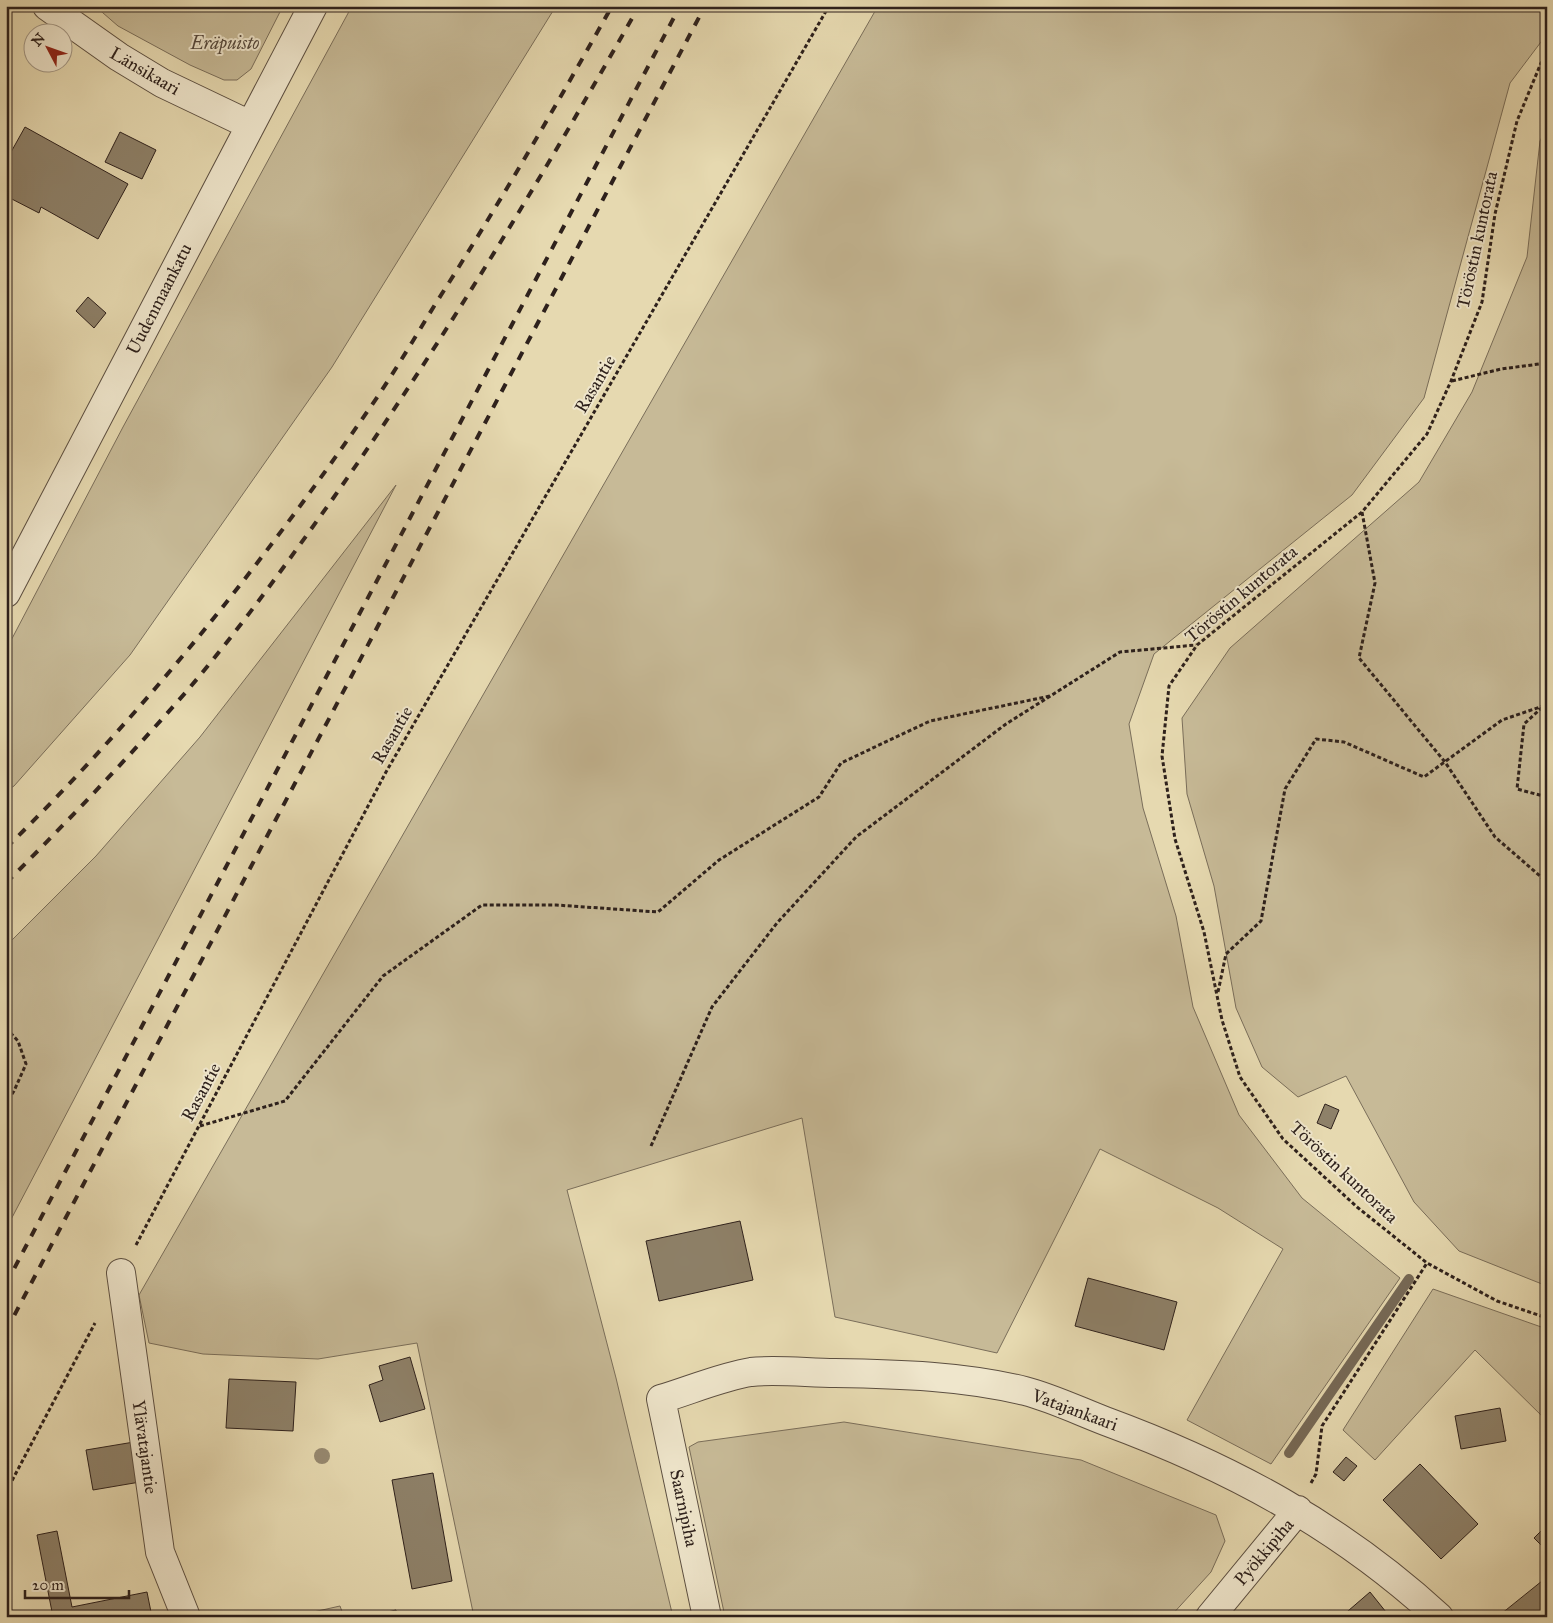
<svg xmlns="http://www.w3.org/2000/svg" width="1553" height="1623" viewBox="0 0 1553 1623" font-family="'IM FELL Great Primer',serif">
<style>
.green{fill:#c7ba97;stroke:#7a6e5a}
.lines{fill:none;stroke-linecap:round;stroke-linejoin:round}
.stream{stroke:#776a57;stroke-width:10}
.building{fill:#8e8169;stroke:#2e211c}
.minor-casing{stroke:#5c4f41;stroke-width:30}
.path{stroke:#2e211c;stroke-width:3;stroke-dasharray:4 2.5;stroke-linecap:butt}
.minor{stroke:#efe6cc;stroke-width:28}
.rail{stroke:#2e211c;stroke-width:4;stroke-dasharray:9 9;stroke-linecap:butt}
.tree{fill:#968970}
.labels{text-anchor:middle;stroke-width:4;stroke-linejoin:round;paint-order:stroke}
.park-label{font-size:18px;font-style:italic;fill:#54473b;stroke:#efe6cc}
.street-label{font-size:18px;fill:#2e211c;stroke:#efe6cc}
</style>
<rect width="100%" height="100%" fill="#e6d9b0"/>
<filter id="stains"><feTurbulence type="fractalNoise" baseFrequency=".004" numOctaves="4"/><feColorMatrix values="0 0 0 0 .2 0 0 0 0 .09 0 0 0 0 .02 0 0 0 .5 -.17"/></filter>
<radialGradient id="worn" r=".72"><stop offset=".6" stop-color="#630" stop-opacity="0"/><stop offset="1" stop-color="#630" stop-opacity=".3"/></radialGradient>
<path class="green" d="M95,6H283L251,69L237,80H224L190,65L118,26Z
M352,6H556L332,367L130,655L14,786L6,791V650L123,427Z
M878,6H1547V34L1510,83L1424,398L1352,495L1154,654L1129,724L1143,808L1176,916L1193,1007L1239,1115L1302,1198L1400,1278L1271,1464L1187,1420L1283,1249L1218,1208L1100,1149L997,1353L835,1317L802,1118L567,1190L616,1378L673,1617H474L417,1343L318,1359L203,1354L149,1343L139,1295Z
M1547,127V1286L1459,1251L1414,1202L1346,1076L1298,1097L1262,1067L1236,1008L1214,886L1187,794L1182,718L1230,648L1419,482L1472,392L1527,257L1540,141Z
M396,485L6,1229V946L96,856L200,737Z
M1433,1289L1547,1329V1421L1475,1350L1375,1460L1343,1430Z
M844,1422L1081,1460L1216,1515L1225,1541L1211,1572L1170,1617H725L689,1447L698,1442Z
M340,1606L344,1617H291Z"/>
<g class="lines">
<path class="stream" d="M1289,1453L1409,1279"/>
</g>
<path class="building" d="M25,127L128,184L98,239L41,207L39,213L6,196V161Z
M120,132L156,150L142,179L105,162Z
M88,297L106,313L94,328L76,311Z
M1325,1104L1339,1110L1331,1129L1317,1123Z
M740,1221L753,1280L659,1301L646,1241Z
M1088,1278L1177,1302L1164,1350L1075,1326Z
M410,1357L425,1409L380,1422L369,1385L383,1380L379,1366Z
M229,1379L296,1382L293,1431L226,1428Z
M1500,1408L1506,1441L1461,1449L1455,1416Z
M134,1442L140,1482L93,1490L86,1450Z
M1346,1457L1357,1466L1344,1481L1333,1472Z
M1420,1464L1478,1524L1441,1559L1383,1500Z
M433,1473L452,1581L412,1589L392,1480Z
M1547,1525V1551L1534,1538Z
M57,1531L72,1607L147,1592L152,1617H53L37,1535Z
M1542,1581L1547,1587V1617H1503L1501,1614Z
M1370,1592L1390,1617H1341Z
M396,1610L397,1617H370V1616Z"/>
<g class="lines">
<defs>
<path id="minor" d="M47,6L119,57L162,83L250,125
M6,593L313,6
M121,1273L160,1552L186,1617
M707,1617L661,1399C688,1391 724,1376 751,1372C775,1369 810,1373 835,1373C899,1374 963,1376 1025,1391C1052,1398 1079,1411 1105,1421C1230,1467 1340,1526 1439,1617
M1210,1617L1298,1510"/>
</defs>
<use href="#minor" class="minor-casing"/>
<path class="path" d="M1547,57L1541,63L1517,121L1495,214L1482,302L1451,381L1427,434L1362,512L1197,645L1169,686L1162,756L1175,839L1204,932L1222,1020L1240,1077L1283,1139L1357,1207L1427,1263L1497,1301L1547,1318
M1452,381L1501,369L1547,363
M1362,512L1375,583L1359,658L1445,762L1495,837L1547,882
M1547,703L1524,724L1517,789L1547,797
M1218,992L1226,954L1261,921L1285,789L1316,739L1344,742L1424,777L1502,720L1543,706
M6,1028L18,1041L26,1064L14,1091L6,1103
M200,1126L285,1101L383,976L482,905H556L658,912L719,860L819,797L841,763L930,721L1050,696
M651,1146L712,1007L777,923L856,837L1006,724L1120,652L1196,645
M136,1245L386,772L829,6
M1311,1483L1316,1474L1322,1426L1427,1263
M6,1492L95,1323"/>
<use href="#minor" class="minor"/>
<path class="rail" d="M6,848C146,711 268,557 378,396C398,366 417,334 436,303C498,206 556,106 612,6
M6,883C68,821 128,758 186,692C239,630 287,563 334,497C445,339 544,174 639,6
M6,1284L680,6
M6,1331L705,6"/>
</g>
<circle class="tree" cx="322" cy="1456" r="8"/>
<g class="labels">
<g class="park-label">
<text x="225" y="49">Eräpuisto</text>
</g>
<g class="street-label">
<text transform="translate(145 71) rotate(30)" y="6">Länsikaari</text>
<text transform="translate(1477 240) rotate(-78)" y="6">Töröstin kuntorata</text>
<text transform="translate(159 299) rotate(-63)" y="6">Uudenmaankatu</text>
<text transform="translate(595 384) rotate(-60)" y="6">Rasantie</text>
<text transform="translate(1241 594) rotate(-40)" y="6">Töröstin kuntorata</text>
<text transform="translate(392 735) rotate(-60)" y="6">Rasantie</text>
<text transform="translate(201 1092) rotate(-62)" y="6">Rasantie</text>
<text transform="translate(1344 1172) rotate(43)" y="6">Töröstin kuntorata</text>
<text transform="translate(1075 1410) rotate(20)" y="6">Vatajankaari</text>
<text transform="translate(145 1447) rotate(82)" y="6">Ylävatajantie</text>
<text transform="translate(684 1508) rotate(78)" y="6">Saarnipiha</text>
<text transform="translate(1264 1552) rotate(-50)" y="6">Pyökkipiha</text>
</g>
</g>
<rect width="1553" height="1623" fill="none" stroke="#e6d9b0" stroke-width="25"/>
<rect x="8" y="8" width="1538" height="1608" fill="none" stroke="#2e211c" stroke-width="2.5"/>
<rect x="12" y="12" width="1528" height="1598" fill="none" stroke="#2e211c"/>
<g transform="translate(48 48) rotate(311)"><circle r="24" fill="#efe6cc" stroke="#a29786"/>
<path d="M0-4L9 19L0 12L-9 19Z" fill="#8f2418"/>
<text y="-8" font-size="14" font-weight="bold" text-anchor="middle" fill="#2e211c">N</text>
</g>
<path d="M25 1590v8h104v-8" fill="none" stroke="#2e211c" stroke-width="2.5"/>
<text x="32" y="1590" font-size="15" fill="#2e211c" stroke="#efe6cc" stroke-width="4" paint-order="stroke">20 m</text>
<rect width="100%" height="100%" filter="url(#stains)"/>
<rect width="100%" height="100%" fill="url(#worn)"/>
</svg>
